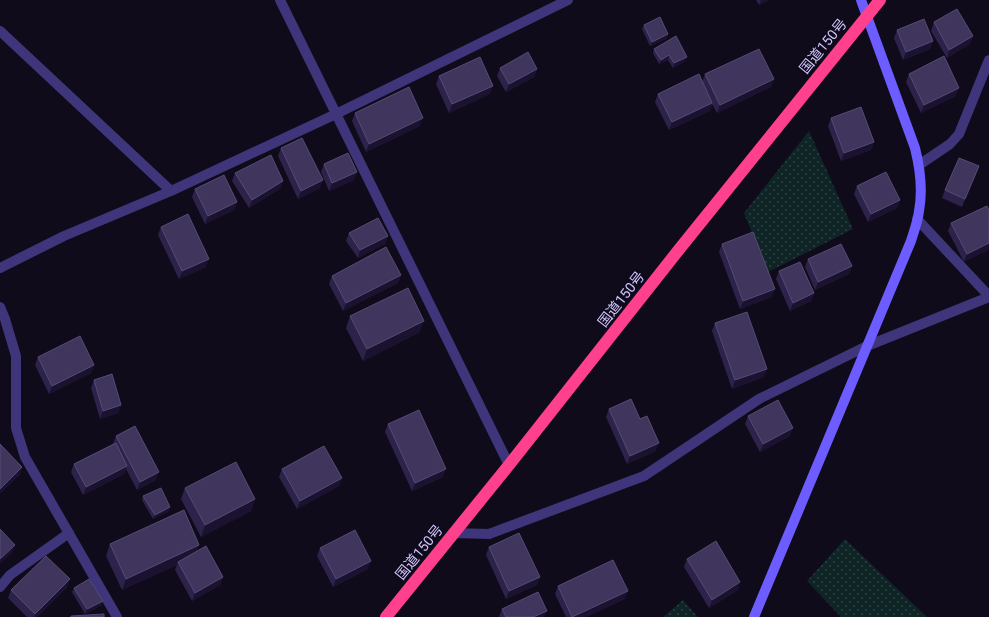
<svg xmlns="http://www.w3.org/2000/svg" width="989" height="617" viewBox="0 0 989 617" font-family="Roboto,'Noto Sans JP',sans-serif">
<style>
.grass{fill:url(#grass-dots)}
.lines{fill:none;stroke-linecap:round;stroke-linejoin:round}
.street{stroke:#3e357a;stroke-width:10}
.secondary{stroke:#6d5cff;stroke-width:10}
.highway{stroke:#ff408c;stroke-width:12}
.wall{fill:#2d234a}
.shaded-wall{fill:#1a122f}
.building{fill:#3f355d;stroke:#564b76}
.labels{text-anchor:middle;stroke-width:4;stroke-linejoin:round;paint-order:stroke}
.street-label{font-size:14px;fill:#d0c5ff;stroke:#0f0b1b}
</style>
<defs>
<pattern id="grass-dots" width="8" height="8" patternUnits="userSpaceOnUse"><rect width="8" height="8" fill="#0e2425"/><path d="M2 2h.1M6 6h.1" fill="none" stroke="#304246" stroke-width="1.8" stroke-linecap="round"/></pattern>
</defs>
<rect width="100%" height="100%" fill="#0f0b1b"/>
<path class="grass" d="M809,131L853,229L768,272L744,213Z
M845,539L927,617H841L807,581Z
M683,600L698,617H663Z"/>
<g class="lines">
<path class="street" d="M280,0L509,465
M0,31L171,191
M919,165L950,144L959,134L989,60
M917,219L989,296
M0,268L64,236L171,191L336,114L568,0
M0,307L5,319L16,356V428L25,457L117,617
M453,533L489,534L644,476L759,399L867,346L989,297
M0,587L10,575L69,533"/>
<path class="secondary" d="M754,617L911,241C914,231 918,221 919,211C923,190 920,168 915,148L861,0"/>
<path class="highway" d="M386,617L509,465L677,252L880,0"/>
</g>
<path class="wall" d="M756,0H769L759,5Z
M934,22L973,36L970,44L947,58L931,31Z
M644,25L668,34L666,39L650,46L642,29Z
M897,30L933,41L930,49L903,60L894,38Z
M654,49L685,61L673,68L668,60L659,64L653,53Z
M500,68L537,69L534,77L506,92L497,76Z
M705,74L774,79L771,87L717,113L712,104L710,111L669,130L655,102L658,94L702,82Z
M909,74L956,96L921,113L906,82Z
M439,76L490,94L449,113L436,84Z
M355,113L420,126L366,152L352,121Z
M831,118L874,142L871,150L841,161L828,126Z
M281,148L320,188L298,199L278,156Z
M324,164L354,180L329,191L321,172Z
M979,166L962,207L942,198L945,190Z
M235,173L283,181L280,189L249,208L232,181Z
M857,186L900,200L897,208L868,222L854,194Z
M195,189L237,202L234,210L205,224L192,197Z
M987,206L964,262L948,231L951,223Z
M161,227L206,267L179,279L158,235Z
M349,233L388,236L385,244L358,258L346,241Z
M722,244L772,297L740,309L719,252Z
M808,259L852,266L849,274L815,290L805,267Z
M779,271L814,293L811,301L790,311L776,279Z
M401,275L398,283L343,311L329,284L332,276Z
M350,316L420,332L363,361L346,328Z
M715,323L764,377L732,389L712,331Z
M38,357L94,365L91,373L49,394L35,365Z
M94,380L121,405L118,413L100,419L91,388Z
M609,409L640,419L656,451L627,464L606,417Z
M748,416L790,436L760,452L745,424Z
M388,424L443,477L412,491L385,432Z
M116,436L156,480L137,490L126,469L124,474L83,495L71,472L74,464L113,444Z
M282,469L342,478L339,486L297,509L279,477Z
M185,488L255,499L251,511L201,537L181,499Z
M143,496L169,511L153,519L142,500Z
M110,544L197,551L223,577L220,585L192,601L175,570L177,565L122,590L106,556Z
M489,547L540,577L537,585L506,599L486,555Z
M320,548L368,569L333,587L317,556Z
M687,559L738,590L709,608L684,567Z
M558,586L625,599L586,617H566L555,594Z
M67,587L37,617H27L8,598L11,590Z
M74,588L103,601L102,605L85,614L72,592Z
M502,609L544,617H499Z"/>
<path class="shaded-wall" d="M761,0H769L759,5Z
M668,34L666,39L650,46L652,42Z
M973,36L970,44L947,58L949,50Z
M933,41L930,49L903,60L906,52Z
M669,55L668,60L659,64L661,60Z
M687,57L685,61L673,68L674,63Z
M537,69L534,77L506,92L509,84Z
M774,79L771,87L717,113L720,105Z
M493,86L490,94L449,113L452,104Z
M959,88L956,96L921,113L924,105Z
M712,103L710,111L669,130L672,122Z
M423,118L420,126L366,152L369,144Z
M874,142L871,150L841,161L844,153Z
M979,166L976,174L962,207L965,199Z
M357,172L354,180L329,191L332,183Z
M323,180L320,188L298,199L301,191Z
M283,181L280,189L249,208L252,200Z
M900,200L897,208L868,222L871,214Z
M237,202L234,210L205,224L208,216Z
M388,236L385,244L358,258L360,250Z
M989,243V250L964,262L967,254Z
M209,259L206,267L179,279L182,271Z
M852,266L849,274L815,290L818,282Z
M401,275L398,283L343,311L346,303Z
M775,289L772,297L740,309L743,301Z
M814,293L811,301L790,311L793,303Z
M424,321L420,332L363,361L367,349Z
M94,365L91,373L49,394L52,386Z
M767,369L764,377L732,389L735,380Z
M121,405L118,413L100,419L103,411Z
M793,428L790,436L760,452L763,444Z
M659,443L656,451L627,464L630,456Z
M127,466L124,474L83,495L86,487Z
M22,467L20,475L0,494V489Z
M446,469L443,477L412,491L415,483Z
M159,472L156,480L137,490L140,482Z
M342,478L339,486L297,509L300,501Z
M255,499L251,511L201,537L205,525Z
M170,507L169,511L153,519L155,515Z
M15,545L12,553L0,564V559Z
M199,545L195,556L178,562L177,565L122,590L126,579Z
M371,561L368,569L333,587L336,579Z
M223,577L220,585L192,601L195,593Z
M540,577L537,585L506,599L509,591Z
M70,579L67,587L37,617H34L35,614Z
M740,582L738,590L709,608L712,600Z
M628,591L625,599L586,617H572Z
M103,601L102,605L85,614L87,609Z
M547,611L544,617H533Z"/>
<path class="building" d="M957,9L973,36L949,50L934,22Z
M660,17L668,34L652,42L644,25Z
M924,19L933,41L906,52L897,30Z
M676,36L687,57L674,63L669,55L661,60L654,49Z
M759,49L774,79L720,105L705,74Z
M528,52L537,69L509,84L500,68Z
M944,56L959,88L924,105L909,74Z
M480,57L493,86L452,104L439,76Z
M699,74L712,103L672,122L658,94Z
M409,87L423,118L369,144L355,113Z
M861,107L874,142L844,153L831,118Z
M302,138L323,180L301,191L281,148Z
M348,153L357,172L332,183L324,164Z
M271,155L283,181L252,200L235,173Z
M959,158L979,166L965,199L945,190Z
M886,172L900,200L871,214L857,186Z
M224,175L237,202L208,216L195,189Z
M987,206L989,211V243L967,254L951,223Z
M188,214L209,259L182,271L161,227Z
M378,218L388,236L360,250L349,233Z
M753,232L775,289L743,301L722,244Z
M841,244L852,266L818,282L808,259Z
M386,247L401,275L346,303L332,276Z
M800,262L814,293L793,303L779,271Z
M408,288L424,321L367,349L350,316Z
M747,312L767,369L735,380L715,323Z
M80,336L94,365L52,386L38,357Z
M112,374L121,405L103,411L94,380Z
M631,399L640,419L647,416L659,443L630,456L609,409Z
M778,400L793,428L763,444L748,416Z
M419,410L446,469L415,483L388,424Z
M135,426L159,472L140,482L116,436Z
M116,443L127,466L86,487L74,464Z
M0,444L22,467L0,489Z
M324,446L342,478L300,501L282,469Z
M236,462L255,499L205,525L185,488Z
M161,488L170,507L155,515L143,496Z
M184,510L199,545L126,579L110,544Z
M0,529L15,545L0,559Z
M355,530L371,561L336,579L320,548Z
M519,533L540,577L509,591L489,547Z
M716,541L740,582L712,600L687,559Z
M206,546L223,577L195,593L178,562Z
M46,556L70,579L35,614L11,590Z
M613,560L628,591L572,617L558,586Z
M89,579L103,601L87,609L74,588Z
M538,592L547,611L533,617H506L502,609Z
M104,614V617H71V616Z"/>
<g class="labels">
<g class="street-label">
<text transform="translate(823 46) rotate(-51)" y="5">国道150号</text>
<text transform="translate(621 299) rotate(-52)" y="5">国道150号</text>
<text transform="translate(419 552) rotate(-51)" y="5">国道150号</text>
</g>
</g>
</svg>
